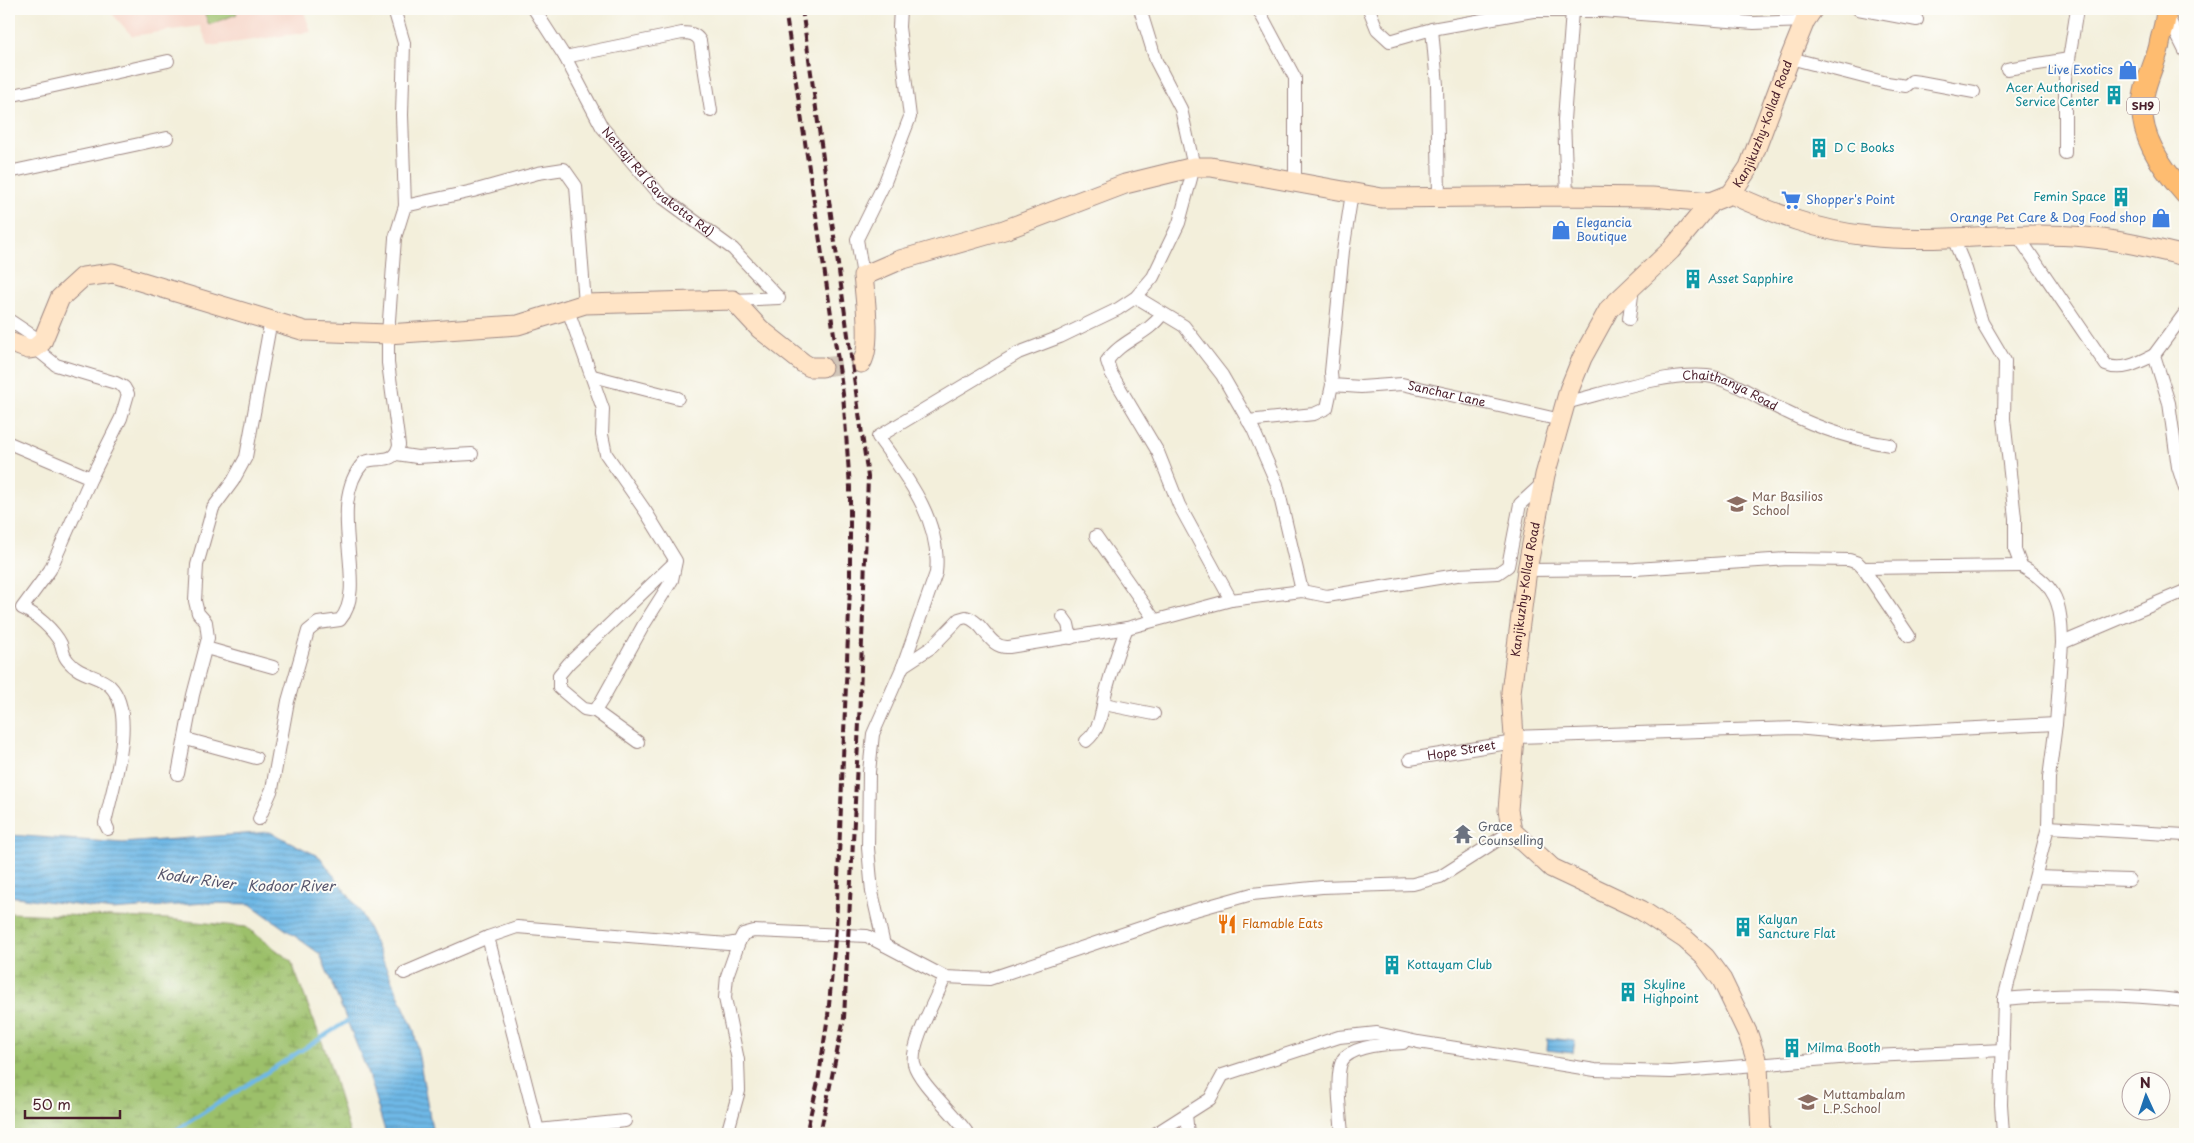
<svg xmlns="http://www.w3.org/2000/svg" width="2194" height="1143" viewBox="0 0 2194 1143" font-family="'Playpen Sans',sans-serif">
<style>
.built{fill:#f6d2c4}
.grass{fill:#9cc06a;stroke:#73704a}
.wetland{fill:url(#wetland-marsh);stroke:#73704a}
.water{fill:url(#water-rules);stroke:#5c6c88}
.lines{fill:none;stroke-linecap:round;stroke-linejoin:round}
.stream{stroke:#6eb8e6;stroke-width:4}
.secondary-tunnel{stroke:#d1c5b8;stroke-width:19;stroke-dasharray:19 9;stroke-linecap:butt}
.street-casing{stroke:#9e8783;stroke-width:14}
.secondary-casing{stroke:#9e8783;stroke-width:21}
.primary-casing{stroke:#9e8783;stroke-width:22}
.street{stroke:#fff;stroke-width:12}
.secondary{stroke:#ffe4c6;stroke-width:19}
.primary{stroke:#febc70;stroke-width:20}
.rail{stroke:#4a1f2b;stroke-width:4;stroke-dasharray:8 4;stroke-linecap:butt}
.labels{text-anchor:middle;stroke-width:4;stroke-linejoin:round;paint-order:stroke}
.shield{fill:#fdfcf7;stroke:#806168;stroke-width:1}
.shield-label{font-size:11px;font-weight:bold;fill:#4a1f2b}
.shop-label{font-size:12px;fill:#366cbe;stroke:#fdfcf7;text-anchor:end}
.culture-label{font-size:12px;fill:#0d838f;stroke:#fdfcf7;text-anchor:start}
.street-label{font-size:12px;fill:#4a1f2b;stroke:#fdfcf7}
.education-label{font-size:12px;fill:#785e54;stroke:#fdfcf7;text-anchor:start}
.worship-label{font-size:12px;fill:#5b616d;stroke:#fdfcf7;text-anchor:start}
.food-label{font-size:12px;fill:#c56008;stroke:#fdfcf7;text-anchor:start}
.water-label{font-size:14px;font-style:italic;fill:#57556c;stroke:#fdfcf7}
</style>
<defs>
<pattern id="wetland-marsh" width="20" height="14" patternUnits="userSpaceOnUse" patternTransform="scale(1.25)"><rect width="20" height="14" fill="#9cc06a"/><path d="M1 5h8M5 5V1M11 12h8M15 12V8" fill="none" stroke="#819b57"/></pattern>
<pattern id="water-rules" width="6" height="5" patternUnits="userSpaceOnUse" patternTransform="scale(1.25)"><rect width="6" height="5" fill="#6eb8e6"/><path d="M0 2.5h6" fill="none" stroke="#5c95bb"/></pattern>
</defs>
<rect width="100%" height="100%" fill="#fdfcf7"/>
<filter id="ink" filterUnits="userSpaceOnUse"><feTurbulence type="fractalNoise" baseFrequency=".02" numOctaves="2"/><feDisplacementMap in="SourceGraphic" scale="10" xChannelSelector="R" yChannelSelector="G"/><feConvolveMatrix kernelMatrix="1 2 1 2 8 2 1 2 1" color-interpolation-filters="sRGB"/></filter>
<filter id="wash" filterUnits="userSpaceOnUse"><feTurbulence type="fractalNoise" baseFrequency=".0096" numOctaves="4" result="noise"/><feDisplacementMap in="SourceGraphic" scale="20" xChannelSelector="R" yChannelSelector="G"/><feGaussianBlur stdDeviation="1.12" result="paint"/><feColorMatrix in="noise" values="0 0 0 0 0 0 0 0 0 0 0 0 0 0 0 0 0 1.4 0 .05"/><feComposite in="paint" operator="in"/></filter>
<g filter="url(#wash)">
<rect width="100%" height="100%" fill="#f3efdb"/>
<path class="built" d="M108,9H303L311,32L209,46L200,26L132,36Z"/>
<path class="grass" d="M203,9H235L237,14L209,25Z"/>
<path class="wetland" d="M9,913L167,919L246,927L291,961L327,1055L350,1134H9Z"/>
<path class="water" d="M270,832L320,857L362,914L414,1030L433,1134H386L366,1068L320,954L250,904L205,903L112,910L9,896V835L123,843Z
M1548,1038L1575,1041L1573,1053L1547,1050Z"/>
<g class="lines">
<path class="stream" d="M170,1134L349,1020"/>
</g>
</g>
<g filter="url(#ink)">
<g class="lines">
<path class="secondary-tunnel" d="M822,367L861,363"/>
<defs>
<g id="street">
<path id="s1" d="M534,9L565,57L602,127L662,197L733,249L779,298L733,300"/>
<path d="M1258,9L1295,78V184"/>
<path d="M1369,9L1377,29L1390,41L1432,29L1533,11H1603L1754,23L1805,21"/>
<path d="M1858,9L1917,20"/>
<path d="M2166,13L2185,51"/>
<path d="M1432,29L1437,85L1439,196"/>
<path d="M565,57L682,33C690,33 696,34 700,41L711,111"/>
<path d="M1790,58L1887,83L1906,86L1912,81L1920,82L1974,92"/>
<path d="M2069,59L2077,9"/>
<path d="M2007,69L2069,59L2065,77V153"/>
<path d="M9,96L168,61"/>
<path d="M9,172L167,138"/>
<path d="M1567,196L1564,120L1572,11"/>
<path d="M405,206L473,191L538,173L564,169L576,186L585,304"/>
<path d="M2018,236L2106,365C2122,372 2140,362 2154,355"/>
<path d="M1953,238L1966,269L1982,322L2005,361L2004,419L2015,518V550L2021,566C2058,586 2061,604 2062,643"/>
<path d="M863,276L857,239L885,182L910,117L899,27L900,9"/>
<path d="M1136,297L1184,326L1222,375L1253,429L1277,484L1302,591"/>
<path d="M568,310L603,409L602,435L606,454L646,512L676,561L672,580L643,626L602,700L595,711L584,709L559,688V675L569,663L676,561"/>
<path d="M2185,313L2154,355L2169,403L2178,467L2185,489"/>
<path d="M1162,314C1148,335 1121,340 1107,361L1111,373L1158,452L1179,505L1231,600"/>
<path d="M1629,319L1633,287"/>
<path d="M9,320L42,342"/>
<path d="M35,348L56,365L116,383L124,387L128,394L121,418L91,478L50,570L22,608C36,614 54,630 61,644C63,650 63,656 68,661C80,676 99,675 110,686C138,714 112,789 105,823L108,829"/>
<path d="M593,376L678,398"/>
<path id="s2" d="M1332,385L1361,387L1402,384L1561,420"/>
<path id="s3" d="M1565,403C1606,393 1666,372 1707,376C1732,379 1762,401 1786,412C1818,428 1855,440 1890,445"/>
<path d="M1248,421L1314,414L1327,408L1332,385L1331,372L1343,251L1352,193"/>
<path d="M9,443L91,478"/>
<path d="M397,454L417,457L472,454"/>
<path d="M1096,536L1154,619"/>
<path d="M1863,568L2021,566"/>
<path d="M1527,570L1635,569L1788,559L1849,560L1858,563L1863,568L1909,636"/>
<path d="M1063,617L1068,624L1071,638"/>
<path d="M206,648L273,667"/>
<path d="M903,666L932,647L959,619L966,617C985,622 988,649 1009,647L1127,628L1231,600L1302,591L1327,596L1457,575L1498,573L1508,566L1520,504L1543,483"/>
<path d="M1104,704L1154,714"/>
<path d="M595,711L638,742"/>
<path d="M1514,737L1796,728L1860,734L2056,724"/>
<path d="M186,739L256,758"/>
<path d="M1086,741C1101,729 1101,713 1105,695C1111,673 1118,649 1127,628"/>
<path id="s4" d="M1410,759L1514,742"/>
<path d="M178,774L193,695L208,638L206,622L198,613L195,601L197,565L213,508L233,481L246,457L271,320"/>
<path d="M259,819L272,789L288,701L308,631L318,623L340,620C370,587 324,505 364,462C381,456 394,465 399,445L388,363V334L395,238L405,206L402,115L404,43L394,9"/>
<path d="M2048,827L2185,835"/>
<path d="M2036,877L2129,880"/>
<path d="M488,937L539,1134"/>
<path d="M884,945L872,892L868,848L869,772L873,734L903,666L936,573C942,521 906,476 878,437L1018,353L1060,337L1118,309L1136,297L1153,277L1179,223L1194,167L1181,109L1156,61L1140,9"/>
<path d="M404,973L488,937L517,927L728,944L739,942L743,934L754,931L867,936L945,977L989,979L1188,912L1252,894L1322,887L1413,884L1440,877L1512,831"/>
<path d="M945,977C937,997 910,1044 914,1064C919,1083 956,1115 968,1134"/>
<path d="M2004,999C2065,994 2125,993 2185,1001"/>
<path d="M1186,1115L1188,1134"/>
<path d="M538,1130L625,1121"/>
<path d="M727,1134L739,1091L738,1060L725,998L727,976L739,942"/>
<path d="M1155,1134L1210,1099L1223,1075L1339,1037L1377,1033L1418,1042L1595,1070L1671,1072L1851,1057L2003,1050"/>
<path d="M1342,1134C1341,1118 1333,1067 1345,1057C1359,1045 1386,1044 1403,1043"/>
<path d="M2003,1134L2001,1104L2004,999L2048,827L2049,778L2056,724L2062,643L2185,591"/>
</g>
<g id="secondary">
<path d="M1731,194C1775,214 1819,231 1868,236C1940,244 2013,230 2085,237C2119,240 2152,248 2185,256"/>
<path d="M9,342L28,349L35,348L42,342L60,298L83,277L113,273L305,331L388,334L518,325L585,304L733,300L760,329L803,363L810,367H822"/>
<path d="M861,363C872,350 865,294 863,276L900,260L1004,230L1125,184L1194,167H1211L1382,198L1567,196L1652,197L1711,202"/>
<path id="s5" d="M1761,1134L1758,1065L1748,1034L1722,980L1705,957L1685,939L1641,910L1552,868L1512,831L1508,810L1514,737L1511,692L1527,570L1545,475L1569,390L1582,358L1609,309L1671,250L1711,202L1731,194L1749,167L1790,58L1805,21L1813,9"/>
</g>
<path id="primary" d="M2166,9C2167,21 2161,34 2159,47C2155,63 2147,78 2144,94C2135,132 2162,168 2185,194"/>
</defs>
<use href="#street" class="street-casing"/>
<use href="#secondary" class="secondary-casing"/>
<use href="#primary" class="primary-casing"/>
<use href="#street" class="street"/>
<use href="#secondary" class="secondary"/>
<use href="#primary" class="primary"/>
<path class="rail" d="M785,9L843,394L850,487V587L836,928L828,1016L818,1082L806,1134
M802,9L868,477L859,723L844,1018L820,1134"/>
</g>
</g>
<defs>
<symbol id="shop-bare" viewBox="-9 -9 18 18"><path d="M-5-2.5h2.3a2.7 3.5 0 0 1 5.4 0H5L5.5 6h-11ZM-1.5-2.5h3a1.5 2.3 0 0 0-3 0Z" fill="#3f7fe0" stroke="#fdfcf7" stroke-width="2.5" paint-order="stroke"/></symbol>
<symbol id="building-bare" viewBox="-9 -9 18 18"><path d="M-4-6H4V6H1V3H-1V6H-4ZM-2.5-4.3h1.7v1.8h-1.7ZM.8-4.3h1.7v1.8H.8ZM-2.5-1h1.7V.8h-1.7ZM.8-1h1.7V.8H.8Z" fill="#0f9aa8" stroke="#fdfcf7" stroke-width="2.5" paint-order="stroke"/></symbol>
<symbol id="supermarket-bare" viewBox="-9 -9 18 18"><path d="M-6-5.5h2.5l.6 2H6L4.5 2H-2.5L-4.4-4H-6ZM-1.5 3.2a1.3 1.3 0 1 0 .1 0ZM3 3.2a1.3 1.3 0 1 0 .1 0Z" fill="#3f7fe0" stroke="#fdfcf7" stroke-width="2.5" paint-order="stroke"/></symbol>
<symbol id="school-bare" viewBox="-9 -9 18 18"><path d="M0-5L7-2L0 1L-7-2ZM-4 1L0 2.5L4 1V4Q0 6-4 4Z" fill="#8d6e63" stroke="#fdfcf7" stroke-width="2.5" paint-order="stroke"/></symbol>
<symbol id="temple-bare" viewBox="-9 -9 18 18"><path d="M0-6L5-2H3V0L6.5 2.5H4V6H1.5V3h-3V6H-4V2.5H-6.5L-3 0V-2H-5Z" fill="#6b7280" stroke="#fdfcf7" stroke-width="2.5" paint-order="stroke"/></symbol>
<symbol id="restaurant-bare" viewBox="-9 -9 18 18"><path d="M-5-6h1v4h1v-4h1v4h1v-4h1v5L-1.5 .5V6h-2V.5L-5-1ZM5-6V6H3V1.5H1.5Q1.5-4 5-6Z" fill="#e8710a" stroke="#fdfcf7" stroke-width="2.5" paint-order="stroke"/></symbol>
</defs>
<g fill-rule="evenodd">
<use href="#shop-bare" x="2114" y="56" width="28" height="28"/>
<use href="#building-bare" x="2100" y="81" width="28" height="28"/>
<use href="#building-bare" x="1805" y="134" width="28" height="28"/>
<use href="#building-bare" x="2107" y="183" width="28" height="28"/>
<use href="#supermarket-bare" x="1777" y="186" width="28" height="28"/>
<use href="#shop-bare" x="2147" y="204" width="28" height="28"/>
<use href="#shop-bare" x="1547" y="216" width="28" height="28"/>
<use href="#building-bare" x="1679" y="265" width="28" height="28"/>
<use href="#school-bare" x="1723" y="490" width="28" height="28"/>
<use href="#temple-bare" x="1449" y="820" width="28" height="28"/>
<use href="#restaurant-bare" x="1213" y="910" width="28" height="28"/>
<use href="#building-bare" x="1729" y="913" width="28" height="28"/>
<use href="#building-bare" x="1378" y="951" width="28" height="28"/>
<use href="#building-bare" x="1614" y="978" width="28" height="28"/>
<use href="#building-bare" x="1778" y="1034" width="28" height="28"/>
<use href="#school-bare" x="1794" y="1088" width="28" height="28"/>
</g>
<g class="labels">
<rect class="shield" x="2127" y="97.5" width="32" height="17" rx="4"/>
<g class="shield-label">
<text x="2143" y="110">SH9</text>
</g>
<g class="shop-label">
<text x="2113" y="74">Live Exotics</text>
<text x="1806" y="204" text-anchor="start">Shopper's Point</text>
<text x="2146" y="222">Orange Pet Care &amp; Dog Food shop</text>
<text x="1576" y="227" text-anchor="start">Elegancia<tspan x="1576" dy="14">Boutique</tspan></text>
</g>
<g class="culture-label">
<text x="2099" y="92" text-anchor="end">Acer Authorised<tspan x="2099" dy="14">Service Center</tspan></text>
<text x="1834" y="152">D C Books</text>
<text x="2106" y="201" text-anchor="end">Femin Space</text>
<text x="1708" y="283">Asset Sapphire</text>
<text x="1758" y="924">Kalyan<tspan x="1758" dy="14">Sancture Flat</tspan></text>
<text x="1407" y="969">Kottayam Club</text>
<text x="1643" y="989">Skyline<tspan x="1643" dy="14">Highpoint</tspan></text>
<text x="1807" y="1052">Milma Booth</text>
</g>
<g class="street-label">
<text dy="4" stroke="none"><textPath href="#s5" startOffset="1208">Kanjikuzhy-Kollad Road</textPath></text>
<text dy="4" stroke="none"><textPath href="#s1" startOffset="215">Nethaji Rd (Savakotta Rd)</textPath></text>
<text dy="4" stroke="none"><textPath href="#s2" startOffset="116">Sanchar Lane</textPath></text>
<text dy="4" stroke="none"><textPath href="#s3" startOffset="171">Chaithanya Road</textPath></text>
<text dy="4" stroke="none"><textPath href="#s5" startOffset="666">Kanjikuzhy-Kollad Road</textPath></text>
<text dy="4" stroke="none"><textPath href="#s4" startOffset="52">Hope Street</textPath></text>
</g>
<g class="education-label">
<text x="1752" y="501">Mar Basilios<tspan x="1752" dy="14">School</tspan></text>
<text x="1823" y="1099">Muttambalam<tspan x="1823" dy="14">L.P.School</tspan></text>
</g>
<g class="worship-label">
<text x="1478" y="831">Grace<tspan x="1478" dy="14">Counselling</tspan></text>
</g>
<g class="food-label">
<text x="1242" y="928">Flamable Eats</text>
</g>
<g class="water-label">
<text transform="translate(196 879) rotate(8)" y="5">Kodur River</text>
<text x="291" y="891">Kodoor River</text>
</g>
</g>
<rect width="2194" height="1143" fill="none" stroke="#fdfcf7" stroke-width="30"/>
<g transform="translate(2146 1096) rotate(357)"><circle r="24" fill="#fdfcf7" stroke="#b5a4a5"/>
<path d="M0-4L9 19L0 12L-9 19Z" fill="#1f6fb2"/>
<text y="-8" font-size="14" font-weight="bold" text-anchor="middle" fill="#4a1f2b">N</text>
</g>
<path d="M25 1110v8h95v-8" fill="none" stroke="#4a1f2b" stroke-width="2.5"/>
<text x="32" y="1110" font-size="15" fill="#4a1f2b" stroke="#fdfcf7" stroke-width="4" paint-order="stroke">50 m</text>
</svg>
